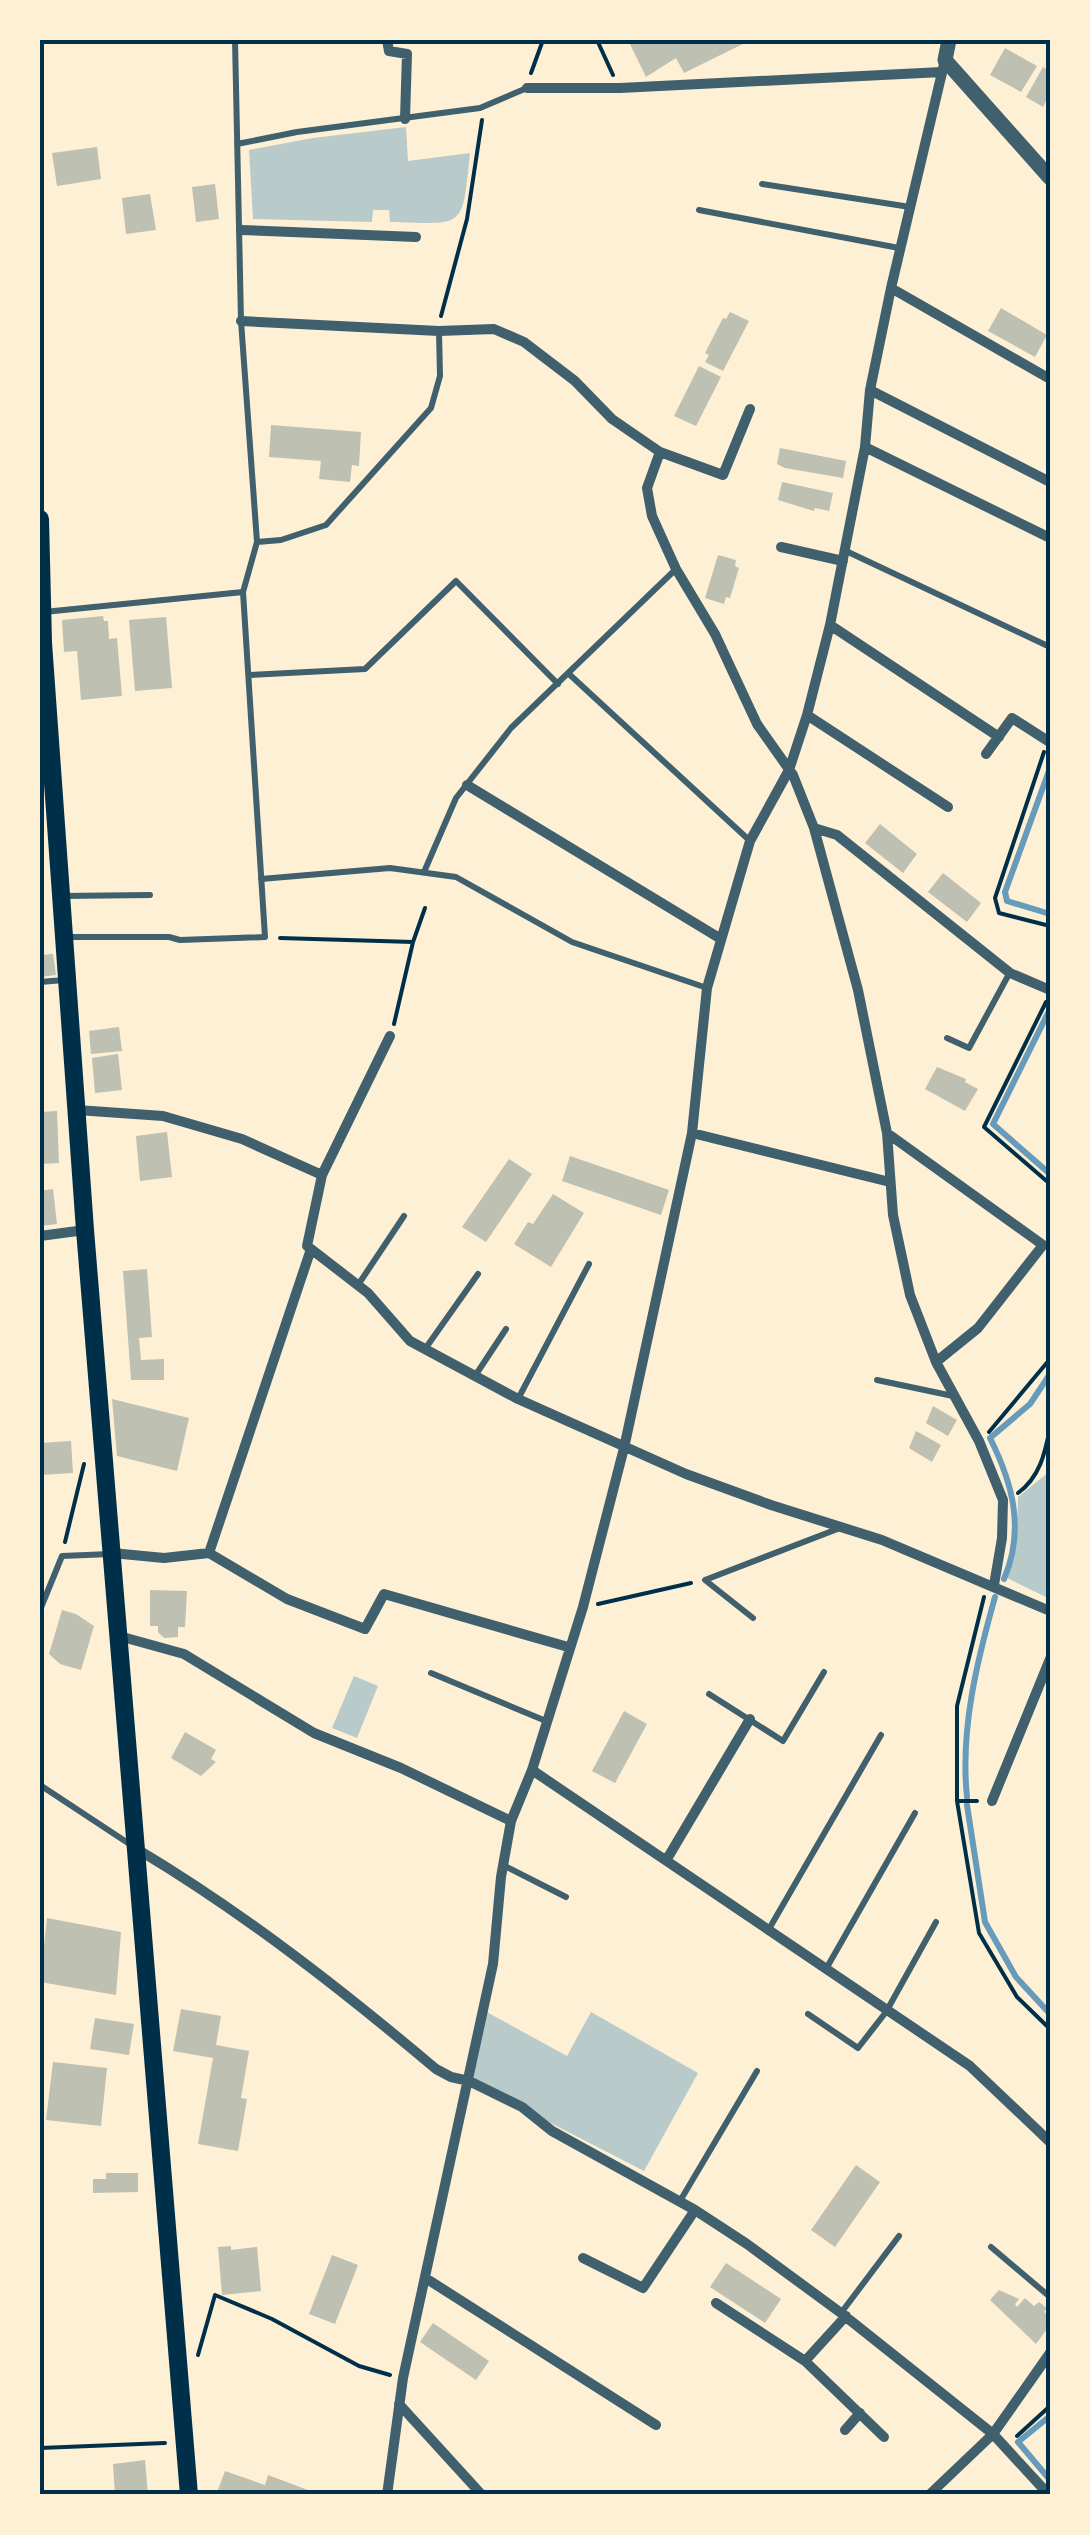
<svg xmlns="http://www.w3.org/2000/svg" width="1090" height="2535" viewBox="0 0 1090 2535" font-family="'Alegreya Sans',sans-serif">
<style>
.green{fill:#b9caca}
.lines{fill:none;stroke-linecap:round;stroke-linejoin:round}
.stream{stroke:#669bbc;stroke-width:6}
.building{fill:#bec0b2}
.path{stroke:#003049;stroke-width:4}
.service{stroke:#3f606c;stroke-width:6}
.minor{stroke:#3f606c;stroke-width:10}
.tertiary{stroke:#3f606c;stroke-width:15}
.secondary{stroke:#003049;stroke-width:18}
.neatline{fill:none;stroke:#003049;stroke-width:4}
</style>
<rect width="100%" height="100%" fill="#fdf0d5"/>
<path class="green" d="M406,127L408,161L470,153C462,230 466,224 390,222L389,210H373L372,222L253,219L249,150L313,138Z
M1050,1471V1599L1007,1578L1017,1539L1018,1497Z
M354,1676L378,1686L357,1738L332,1728Z
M483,2010L567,2056L591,2012L698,2073L644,2171L469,2081Z"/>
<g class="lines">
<path class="stream" d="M1050,768L1005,892L1007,901L1050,914
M1050,1009L993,1124L1050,1174
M1004,1579C1025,1530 1013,1484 990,1438L1030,1404L1050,1374
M967,1797C960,1730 977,1661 995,1597
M967,1805L985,1922L1016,1977L1050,2014
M1050,2416L1018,2442L1050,2480"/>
</g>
<path class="building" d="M628,40H751L684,73L676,58L646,77Z
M1005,48L1037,66L1021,92L990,75Z
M1043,67L1050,71V93L1043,107L1026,97Z
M97,147L101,179L57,186L52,153Z
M215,184L219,219L196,222L192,187Z
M150,194L156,230L126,234L122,198Z
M1001,308L1047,335L1035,357L988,331Z
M730,312L749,321L723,371L705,362L709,355L705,353L723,318L726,319Z
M699,366L721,377L696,426L674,416Z
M271,425L361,432L359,466L352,465L350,482L319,479L321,461L269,457Z
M780,448L846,461L843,478L785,468L777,464Z
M782,482L833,493L829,511L815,508L814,511L778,500Z
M718,555L736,560L735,566L739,568L730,598L726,597L724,604L705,598Z
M103,616L104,621H108L109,639L117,638L122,696L81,700L77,651L64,652L62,620Z
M166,617L172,688L135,691L129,620Z
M880,824L917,854L903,873L865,843Z
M943,873L981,903L967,922L928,892Z
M53,954L56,975L40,977V955Z
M119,1027L122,1051L91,1054L89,1031Z
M118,1054L122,1090L95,1093L92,1058Z
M937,1067L966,1079L965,1082L978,1089L965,1111L925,1089Z
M57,1111L59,1163L40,1164V1112Z
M167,1132L172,1177L140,1181L136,1136Z
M570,1156L669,1190L661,1215L562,1181Z
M509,1159L532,1174L486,1242L462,1227Z
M53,1189L57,1224L40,1226V1191Z
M553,1194L584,1213L551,1267L514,1244L528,1222L533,1224Z
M147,1269L152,1337L139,1338L141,1360L164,1359V1380H131L123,1271Z
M112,1399L189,1418L177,1471L117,1456Z
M933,1406L957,1420L948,1436L926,1423Z
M916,1431L941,1445L932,1462L909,1448Z
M71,1441L73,1473L40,1475V1443Z
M150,1590L187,1591L185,1627H178V1637L164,1638L158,1632V1626H150Z
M62,1610L76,1614L94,1626L81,1670L60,1664L49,1654Z
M624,1711L647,1724L615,1783L592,1771Z
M185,1732L216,1750L211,1759L216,1762L201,1776L171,1758Z
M47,1918L121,1932L116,1995L40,1982Z
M181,2009L221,2016L216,2045L249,2051L241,2098L247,2099L238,2151L198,2144L213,2058L173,2051Z
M95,2018L134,2024L129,2055L90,2049Z
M53,2062L107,2068L101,2126L46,2120Z
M856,2165L880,2182L835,2247L811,2230Z
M106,2173H138V2192L93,2193V2179H106Z
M231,2246V2250L257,2247L261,2291L222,2295L218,2247Z
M332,2255L358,2265L335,2324L309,2314Z
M726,2263L781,2299L765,2323L710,2287Z
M999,2290L1019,2299L1015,2304L1017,2307L1025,2298L1034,2306L1039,2302L1047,2308L1044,2312L1050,2317V2325L1036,2344L990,2300Z
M433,2323L489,2361L476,2380L420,2342Z
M145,2460L148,2495H115L113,2464Z
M225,2471L265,2485L268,2475L321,2495H216Z"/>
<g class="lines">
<path class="path" d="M597,40L613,75
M531,73L543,40
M441,316L467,219L482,120
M1044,752L995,898L999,913L1050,926
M280,938L413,942
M1046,1002L984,1127L1050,1184
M394,1024L413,942L425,908
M989,1432L1050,1359
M1018,1493C1040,1477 1045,1453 1050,1428
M65,1542L84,1464
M984,1597L957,1706V1801L979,1933L1017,1997L1050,2029
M598,1604L691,1583
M957,1801H977
M198,2355L215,2295L272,2319L359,2366L390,2375
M1017,2436L1050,2406
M40,2448L165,2443"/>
<path class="service" d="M237,144L297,132L480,108L527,88
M762,184L910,207
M699,210L899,248
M257,542L281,540L326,525L431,408L440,376L439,331
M846,551L1050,647
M44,612L243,592
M569,674L749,840
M249,675L365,669L456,581L558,684
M424,872L456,798L511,728L676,569
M261,879L390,868L456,877L572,942L707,988
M62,896L150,895
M65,937H169L180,940L265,937L243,592L257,542L241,321L235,40
M40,982L64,980
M947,1038L969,1048L1009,974
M358,1285L404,1216
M425,1349L478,1274
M475,1376L506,1329
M877,1380L953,1396
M518,1399L589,1264
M40,1610L62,1556L110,1554
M753,1618L705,1580L840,1528
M431,1673L546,1721
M709,1694L783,1741L824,1672
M40,1785L131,1845
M503,1865L566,1897
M769,1929L881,1735
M826,1969L915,1813
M808,2014L858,2048L886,2012L936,1922
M680,2201L757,2071
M991,2247L1050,2297
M841,2313L899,2236"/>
<path class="minor" d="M387,40L389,51L407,54L405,119
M527,88H620L942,72
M241,230L416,237
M891,288L1050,379
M241,321L439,331L494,329L524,342L575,381L612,419L660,452L647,488L652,516L676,569L715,634L757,724L793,775L814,828L858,990L887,1133L893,1215L910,1295L936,1362L979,1441L1003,1500L1002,1538L994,1585
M870,390L1050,482
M865,447L1050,538
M660,452L723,475L750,409
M781,547L843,561
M830,625L999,737
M807,715L948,807
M986,754L1012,718L1048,741
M467,785L721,939
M814,828L837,835L1010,973L1050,990
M77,1110L163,1116L242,1139L322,1175
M692,1133L890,1182
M887,1133L1043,1245L978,1328L936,1362
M40,1236L85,1230
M311,1249L368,1293L410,1341L518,1399L686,1474L771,1505L882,1540L1050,1611
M112,1553L164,1558L209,1553L311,1249L307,1246L322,1175L390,1036
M209,1553L287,1599L365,1629L384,1594L568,1647
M119,1636L184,1654L314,1733L401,1768L511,1821
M532,1770L970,2066L1050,2142
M992,1801L1050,1659
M137,1849C244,1913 341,1989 436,2069L451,2077L469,2081L522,2107L552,2131L695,2210L747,2244L841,2313L993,2434L1049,2495
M667,1859L750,1719
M583,2258L643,2288L695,2210
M427,2279L656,2425
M716,2303L805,2361L884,2437
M805,2361L846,2316
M399,2404L482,2495
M845,2430L860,2413
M387,2495L403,2378L493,1964L501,1877L511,1821L532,1770L583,1607L624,1448L692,1133L707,988L750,841L789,770L807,715L830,625L865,447L870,390L891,288L945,60
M929,2495L993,2434L1050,2353"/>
<path class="tertiary" d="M949,40L945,60L1050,178"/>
<path class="secondary" d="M40,519L43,643L85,1230L189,2495"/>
</g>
<rect width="1090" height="2535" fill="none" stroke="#fdf0d5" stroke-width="85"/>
<rect x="42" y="42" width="1006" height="2450" class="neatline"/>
</svg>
